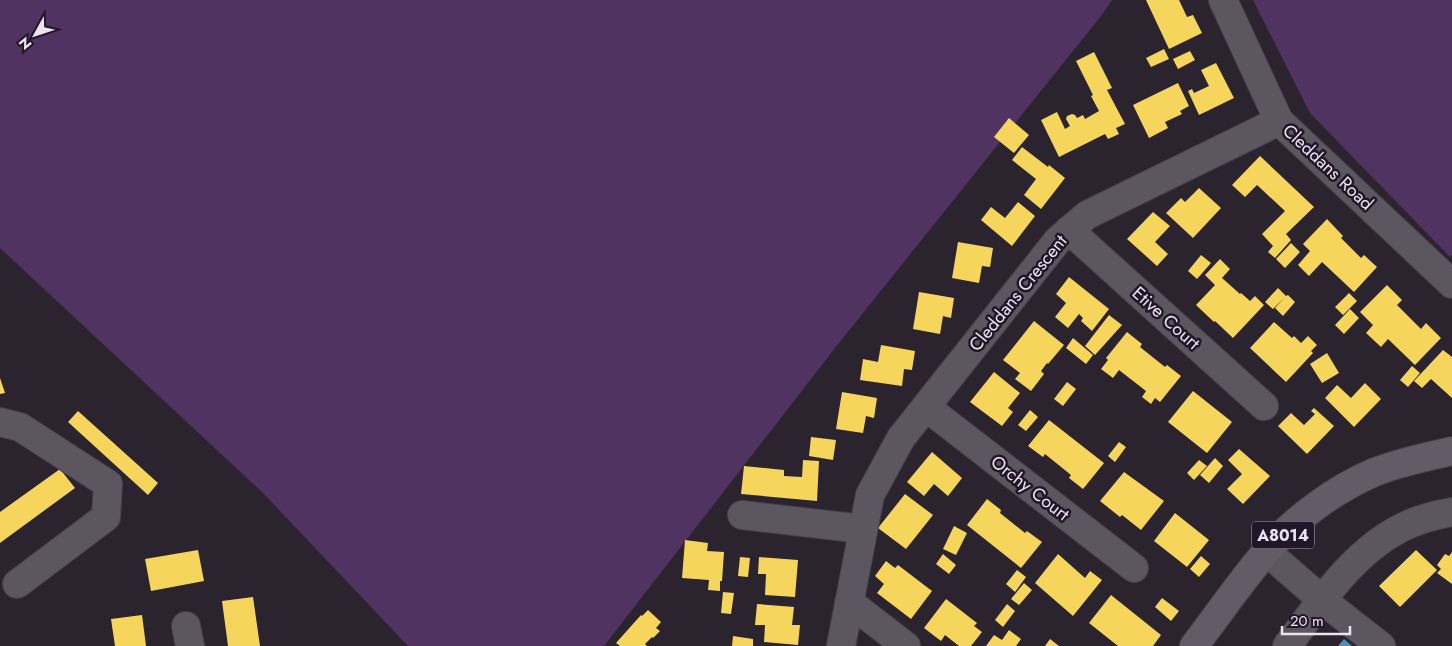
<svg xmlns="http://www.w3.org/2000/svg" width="1452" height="646" viewBox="0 0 1452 646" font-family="Jost,sans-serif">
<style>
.green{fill:#513362}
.homes{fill:#f6d55c}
.schools{fill:#4393c3}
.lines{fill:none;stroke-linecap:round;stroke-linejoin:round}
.minor-casing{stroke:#47414b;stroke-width:30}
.major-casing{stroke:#47414b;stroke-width:30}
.minor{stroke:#5b565f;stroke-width:28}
.major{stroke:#635c68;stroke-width:28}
.labels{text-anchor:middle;stroke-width:5;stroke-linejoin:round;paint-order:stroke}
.shield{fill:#221729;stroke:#afa6b5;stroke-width:1}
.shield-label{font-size:16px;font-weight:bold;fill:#ece4f1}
.street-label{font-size:18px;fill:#ece4f1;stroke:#221729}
</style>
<rect width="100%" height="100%" fill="#2b242f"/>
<path class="green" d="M0,0H1112L1101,16L835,348L604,646H408L262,492L0,248Z
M1253,0H1452V255L1450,257L1310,113Z"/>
<path class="homes" d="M1146,0H1179L1187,17L1193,15L1202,33L1169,49Z
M1164,49L1169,59L1151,67L1146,58Z
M1190,51L1195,60L1178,69L1173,59Z
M1094,52L1112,88L1107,90L1125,124L1116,128L1119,134L1108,139L1105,134L1059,157L1041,120L1057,112L1065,129L1070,126L1066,119L1067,116L1072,114L1075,115L1077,118L1083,115L1085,119L1099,111L1091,96L1093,95L1076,61Z
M1216,63L1234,98L1199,115L1188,91L1192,89L1194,93L1209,86L1201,70Z
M1178,83L1189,106L1180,111L1182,114L1165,122L1168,128L1149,138L1133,105Z
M1009,118L1029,135L1014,153L994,137Z
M1022,147L1048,167L1049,165L1065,178L1041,209L1024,195L1036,179L1012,160Z
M1260,156L1314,207L1286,234L1291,240L1275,258L1268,252L1273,246L1262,234L1285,211L1257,185L1245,197L1232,185Z
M1199,188L1221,208L1193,238L1166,213L1181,198L1185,202Z
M1018,202L1035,216L1012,246L981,220L991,207L1005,218Z
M1153,212L1170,226L1155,242L1168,254L1157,266L1127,239Z
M1327,219L1343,236L1341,238L1361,258L1364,255L1377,267L1354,292L1322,262L1309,276L1298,265L1310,251L1303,244Z
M958,242L993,248L990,267L982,266L979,283L952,278Z
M1291,243L1300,252L1285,268L1276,259Z
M1201,255L1211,263L1197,279L1188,271Z
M1220,259L1230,269L1222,278L1240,294L1241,293L1250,301L1255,296L1264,305L1233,338L1215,321L1214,322L1196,305L1215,285L1205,275Z
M1069,277L1109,309L1092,331L1081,321L1083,318L1079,314L1068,328L1055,317L1066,303L1056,294Z
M1387,285L1402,300L1397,305L1421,329L1426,323L1441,338L1415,365L1388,339L1381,347L1366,333L1373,325L1360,312Z
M1278,288L1286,296L1288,295L1295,302L1283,316L1275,308L1285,297L1273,309L1265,302Z
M919,292L954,298L951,318L943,316L940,334L913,329Z
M1349,293L1357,301L1343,315L1335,307Z
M1350,309L1359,318L1344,334L1335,325Z
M1109,315L1122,325L1095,355L1085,346Z
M1034,321L1064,345L1048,364L1047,363L1041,371L1044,374L1031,391L1015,379L1020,373L1003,360Z
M1274,322L1292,338L1294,336L1301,343L1308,336L1317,345L1311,351L1313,353L1286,382L1250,348Z
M1127,332L1142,344L1140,347L1165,367L1167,365L1181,376L1160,402L1155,398L1151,404L1142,397L1146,391L1119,370L1113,378L1101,369L1108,360L1106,358Z
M1073,338L1093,355L1086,364L1066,348Z
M881,345L915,351L912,370L904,369L902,386L860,380L863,359L878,362Z
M1443,350L1452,357V398L1431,379L1422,388L1414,381Z
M1327,353L1339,373L1322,383L1310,364Z
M1412,366L1420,373L1408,387L1400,380Z
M994,372L1020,393L1008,408L1013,412L1002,426L970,402Z
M0,378L5,393L0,394Z
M1067,382L1076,389L1063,406L1054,399Z
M1365,383L1381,399L1354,427L1325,398L1337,385L1351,398Z
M1193,391L1232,422L1207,453L1168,422Z
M842,392L877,398L874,418L866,416L863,433L836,429Z
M1314,408L1334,426L1307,454L1278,426L1291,413L1304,425L1315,414L1311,411Z
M1030,410L1038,417L1026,431L1018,425Z
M78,411L158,483L148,495L68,422Z
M1049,420L1104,463L1083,489L1069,478L1071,475L1045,454L1043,457L1028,446Z
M811,437L836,440L833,460L809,456Z
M1119,442L1126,447L1115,462L1108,456Z
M1239,449L1270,476L1243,504L1227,489L1242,474L1228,460Z
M932,452L962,478L948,496L934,484L924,496L907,482Z
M1215,458L1223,466L1209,483L1200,475Z
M803,460L819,461L817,501L741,494L744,466L784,470V476L802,477Z
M1199,460L1207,466L1194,480L1187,473Z
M60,469L75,488L0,543V512Z
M1124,472L1164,501L1141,530L1122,515L1120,517L1100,501Z
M905,494L933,515L906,549L878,528Z
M987,499L1001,510L1000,513L1025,533L1027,531L1042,542L1021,568L967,525Z
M1175,513L1209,540L1187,567L1154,541Z
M954,526L967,533L956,555L943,549Z
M685,540L708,543L707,551L724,552L722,581H720V591L708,590L709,580L682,578Z
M198,550L204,581L151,591L145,559Z
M1416,550L1437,570L1400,607L1379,586Z
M1452,552V584L1437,573L1441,569L1437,565L1445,554L1449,556Z
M943,554L956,565L949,574L936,564Z
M1058,554L1085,578L1090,571L1102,580L1073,616L1035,583Z
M1201,556L1210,564L1199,577L1190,569Z
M740,557L750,558L748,577L738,576Z
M759,557L798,560L795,597L765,595L766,574H758Z
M886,561L895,568L898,565L932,591L911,619L877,593L884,584L875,576Z
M1017,570L1026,577L1015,592L1006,584Z
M1024,583L1032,590L1019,605L1011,599Z
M723,592L734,593L731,614L721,613Z
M1111,595L1161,635L1153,646H1118L1089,623Z
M253,597L260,646H228L222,601Z
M1162,598L1179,611L1171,621L1155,607Z
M946,599L977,623L974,626L982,632L971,646H959L945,635L941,641L924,628Z
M757,604L794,607L792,625H800L798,645L764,642L765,625H755Z
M1007,604L1015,611L1003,627L995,620Z
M648,610L661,622L656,628L660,631L653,638L652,637L645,644L647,646H620L616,643L641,615L642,616Z
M142,615L146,646H115L111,619Z
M1009,630L1021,639L1016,646H986L994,635L1002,640Z
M733,636L753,639V646H732Z
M1050,639L1059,646H1045Z"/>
<path class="schools" d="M1344,639L1352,646H1338Z"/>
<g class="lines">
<defs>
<path id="minor" d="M1223,0L1279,121L1452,284
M1069,230L1264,406
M926,407L1134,568
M0,422L20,427L108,484L106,517L17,584
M742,515L863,529
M1266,551L1322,600L1381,646
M849,602L906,646
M186,626L190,646
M841,646L870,495L901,438L1058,240L1087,215L1279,121
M1287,646C1320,603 1352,553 1401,528C1416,520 1435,515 1452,512"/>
<path id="major" d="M1194,646C1218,615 1240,582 1266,552C1294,519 1335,489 1375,472C1400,462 1426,457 1452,451"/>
</defs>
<use href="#minor" class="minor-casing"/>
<use href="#major" class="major-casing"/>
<use href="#minor" class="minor"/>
<use href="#major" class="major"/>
</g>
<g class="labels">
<rect class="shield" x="1252" y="521.5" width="62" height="27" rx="4"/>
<g class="shield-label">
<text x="1283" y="541">A8014</text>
</g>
<g class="street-label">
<text transform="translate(1328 167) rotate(43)" y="6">Cleddans Road</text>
<text transform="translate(1018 293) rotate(-51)" y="6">Cleddans Crescent</text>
<text transform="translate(1166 318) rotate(42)" y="6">Etive Court</text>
<text transform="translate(1030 488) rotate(38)" y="6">Orchy Court</text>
</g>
</g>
<g transform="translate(35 35) rotate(230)" stroke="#221729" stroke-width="4" paint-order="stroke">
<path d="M0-4L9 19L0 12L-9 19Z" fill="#ece4f1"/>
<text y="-8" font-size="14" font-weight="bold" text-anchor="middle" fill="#ece4f1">N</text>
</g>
<path d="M1282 626v8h68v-8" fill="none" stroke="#ece4f1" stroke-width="2.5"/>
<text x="1290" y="626" font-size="15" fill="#ece4f1" stroke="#221729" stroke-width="4" paint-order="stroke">20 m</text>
</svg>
